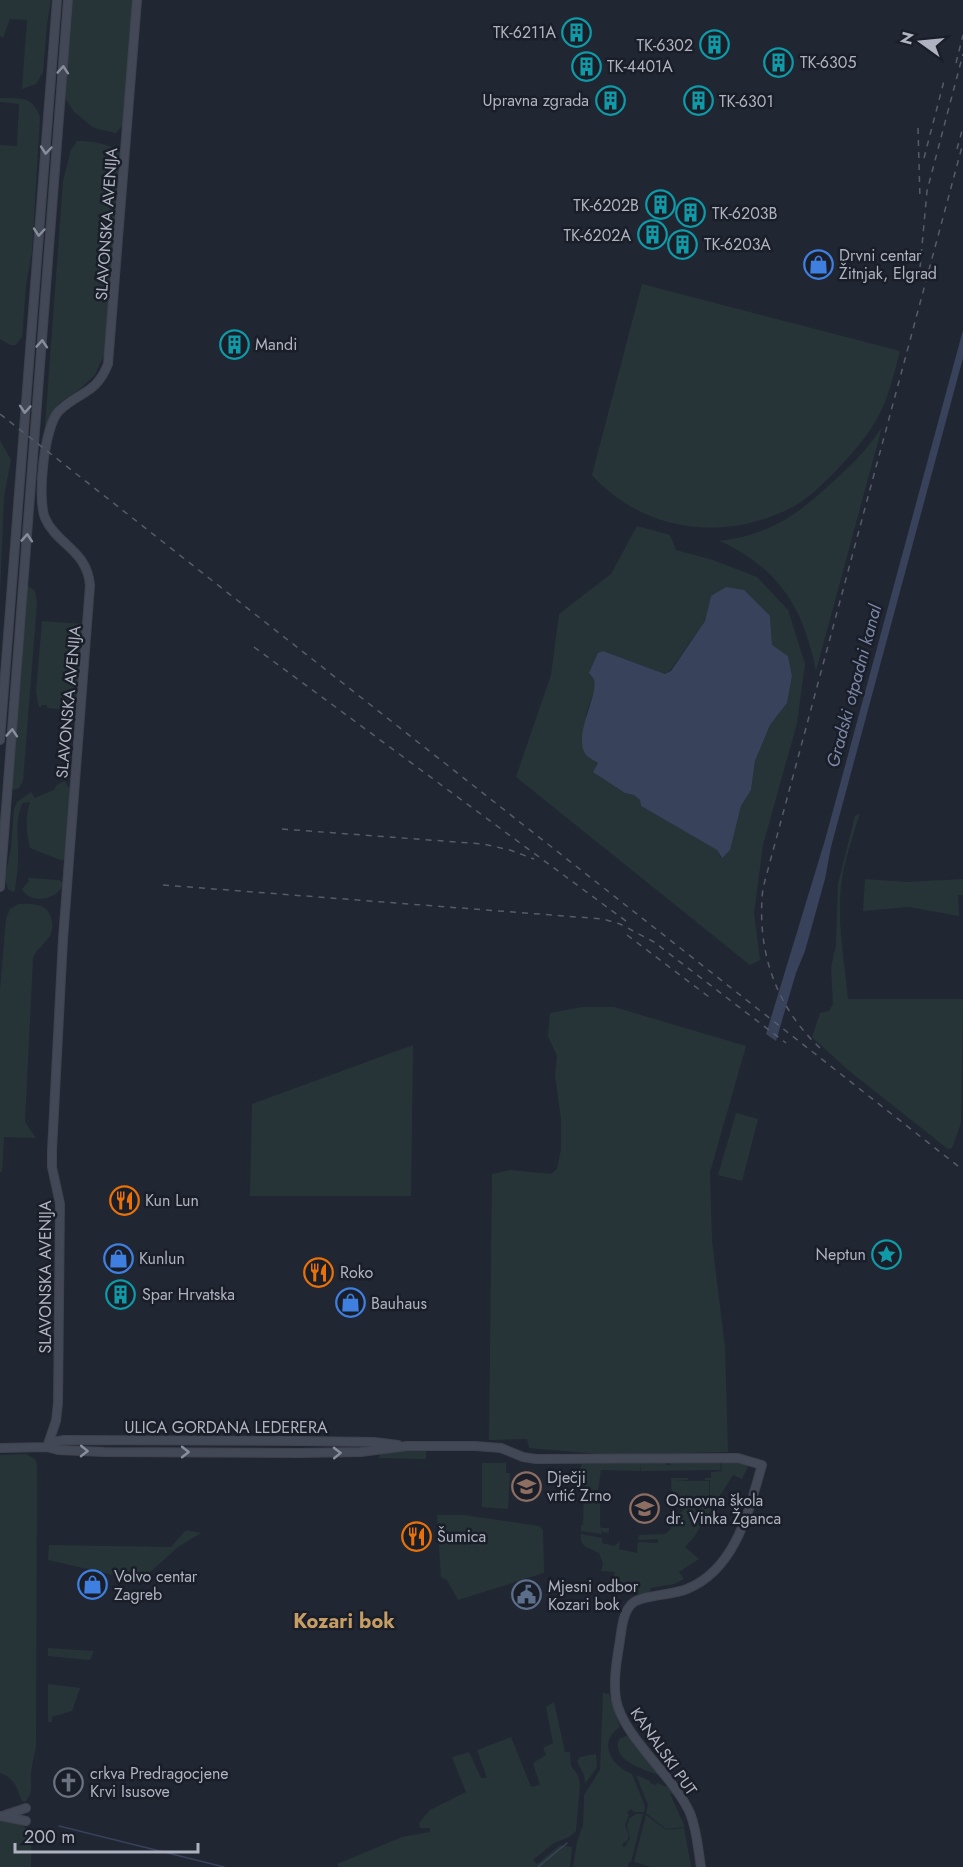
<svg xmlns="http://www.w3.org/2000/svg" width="963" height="1867" viewBox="0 0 963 1867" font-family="Jost,sans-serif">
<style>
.green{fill:#263437;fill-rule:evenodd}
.water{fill:#39425b}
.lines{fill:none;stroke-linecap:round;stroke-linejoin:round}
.stream{stroke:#39425b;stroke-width:1.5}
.secondary-casing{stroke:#3e424e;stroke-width:10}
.secondary{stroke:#434857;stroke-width:8}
.rail{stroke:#575c6b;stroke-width:1.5;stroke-dasharray:6 6;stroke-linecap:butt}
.oneway{stroke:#898e9c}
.labels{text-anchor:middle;stroke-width:5;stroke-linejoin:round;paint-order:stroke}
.poi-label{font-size:16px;fill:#afb3c1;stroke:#1a1e28;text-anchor:start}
.street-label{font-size:16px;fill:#afb3c1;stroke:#1a1e28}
.water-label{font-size:18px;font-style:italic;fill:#7a86a6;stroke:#1a1e28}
.quarter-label{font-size:20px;font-weight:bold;fill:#c59d65;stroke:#1a1e28}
</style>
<rect width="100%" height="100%" fill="#212633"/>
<path class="green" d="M0,0H51L47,24L43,72L36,84L22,89L27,20L10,19L3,38L0,36Z
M73,0H133L122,126L116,133L94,128L74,112L65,98Z
M0,98C21,99 32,95 40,117L32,252L26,285L22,337L16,345H10L0,339V145L17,146L19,104L0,102Z
M77,141C93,141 106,143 120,152L108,346L95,375L81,388L59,403L45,427L63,181L71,150Z
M642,284L900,351C893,377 887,405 872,427C857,450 819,492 796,505C728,543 644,533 592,475Z
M882,427L816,671C804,609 779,568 720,541C774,533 797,515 836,479C853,464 869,447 882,427Z
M0,440L11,460L4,496L0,595Z
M637,526L670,535L676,550L713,560L757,577L788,610L805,664L797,723L763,845L754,913L760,960L750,965L516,777L551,675L559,614L611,574ZM711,596L770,616L772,646L788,656L792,676L787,703L770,725L755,761L751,790L741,806L730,849L721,858L717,850L641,806L640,800L634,795L625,793L598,763L586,755V714L595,690V681L603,651L665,674L670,671L705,621Z
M28,586L35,591L37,603L23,781L19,788L14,790L12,788Z
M42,621L84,624L78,700L75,710L47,708V705H42L41,707H39L36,692Z
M61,774L70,790L65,857L63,861L30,848C26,832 25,817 30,802L23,803C14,819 19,842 18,860C18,870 16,880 15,890L13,892L8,889L5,878L11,848L14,809L17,802L31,792L35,798L54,790L57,785L64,781L60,775L56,776Z
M860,813C854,833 847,853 843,872C835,914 844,958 848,999H963L961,1123L952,1148L948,1149L848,1070L812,1037L820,1013L829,1011L833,1004L831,968L836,945L838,884L855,816Z
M28,878L59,880L63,883C60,900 30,905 22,889L29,881Z
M865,879L907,882L963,879V895H958L959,916L909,907L863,911Z
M19,904C34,903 50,904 52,922C53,926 52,932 50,936C45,944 36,949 33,958L25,1122L36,1138L4,1137L2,1172H0V990L6,919L10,909Z
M583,1007H614L746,1046L710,1172L712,1241L725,1347L728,1452L610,1455L529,1448L527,1439L489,1440L492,1174L510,1170L551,1174L557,1169L561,1150V1119L555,1075L557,1056L548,1036L550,1013Z
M413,1045L411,1196H250L252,1104Z
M736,1113L758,1119L742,1181L718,1175Z
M397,1450H426V1459L379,1458L381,1452Z
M26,1454L35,1459L37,1464L36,1747C34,1755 32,1764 31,1773C30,1784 34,1793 25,1802L22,1801C17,1788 15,1778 0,1773V1455Z
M720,1462L721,1470L641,1471L640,1465V1471L601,1470L598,1490H583L584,1473L579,1471L582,1464L666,1463V1465H671V1463Z
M721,1462L749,1464L742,1479L733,1475L694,1537L685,1547L699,1559L679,1572L684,1579L674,1584L651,1588L650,1593L639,1595L626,1586L612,1583L615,1572L601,1571L603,1563L599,1553C588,1547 580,1548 581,1534L602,1538V1543L614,1546L620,1541L619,1549L637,1553L638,1542L658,1543V1539L638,1540L639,1535L665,1534L671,1529V1522L690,1504L700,1514L702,1512L691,1502L710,1501V1480H705V1478H711V1472L722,1471Z
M482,1463H506V1473H510L508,1509L482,1507Z
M671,1478H688V1480L674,1481H709V1499H672Z
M584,1493H600V1525L601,1528H609V1533L603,1532L601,1529L602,1534L581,1531V1525H583Z
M437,1515H463L539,1526L543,1530L544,1573L458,1600L447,1580L441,1577Z
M186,1530L201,1533L178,1547L140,1581L48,1560L49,1545L171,1547Z
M48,1648L94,1651L90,1660L48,1656Z
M48,1684L80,1688L72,1711L52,1717V1722H48Z
M603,1693L609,1694L620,1727C597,1742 611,1766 632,1774L645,1806L644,1812H634L631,1809L627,1812L629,1815L625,1825L629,1836L627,1841L622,1844L624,1848L630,1838L627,1826L629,1819L636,1814H643L631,1862H629L628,1867H573L577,1842L583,1825L584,1795L600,1770Z
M554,1702L565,1752H570L571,1766L578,1775L580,1785L576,1831L569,1837L554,1843L533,1860L537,1864L560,1845L572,1847L570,1867H339L337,1864L402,1837L430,1832V1828H420L419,1823L430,1810L466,1792L452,1757L469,1752L481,1778H487L477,1750L511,1737L531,1787L540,1785L533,1763L546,1755L543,1748L553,1743L546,1707Z
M626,1736L632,1738L660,1775C645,1770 611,1761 619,1739Z
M596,1754L597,1767L585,1784L584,1775L577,1761L580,1757Z
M636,1775L650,1781V1783L656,1785L657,1783L668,1787L673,1793L670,1794L685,1827L666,1829L646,1813L648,1805Z
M646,1815L666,1830L684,1828L691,1867H651L634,1862Z
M0,1820H10L11,1822C36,1824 31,1848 31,1867H0Z"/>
<path class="water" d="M963,330V358L831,847L825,879L805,951L796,973L776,1041L766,1034L825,840Z
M726,587L744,590L770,616L772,645L788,656L792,676L787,703L770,725L755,761L751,790L741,806L730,850L722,858L717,850L641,806L640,800L634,795L625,793L593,772L598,763C595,761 589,758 586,755C572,736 599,695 594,680C593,677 591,675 589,673L598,653L603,651L665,674L671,671L705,621L711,596Z"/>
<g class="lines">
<path class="stream" d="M59,1826L224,1867
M538,1867L567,1843"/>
<defs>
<path id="secondary" d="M0,740L57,0
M0,887L68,0
M48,1446L58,1441L65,1440L301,1441L374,1442L398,1445
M47,1447L56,1421L58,1403L60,1204L52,1167V1151L63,939L90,585C87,550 57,545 45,518C37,499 44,426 59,411C79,391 96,395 108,364L137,0
M0,1448L47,1447L58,1450L104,1452L300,1453L361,1452L407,1446H475L501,1448L523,1457L536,1459L738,1458L762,1465C749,1510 736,1569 687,1589C673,1595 644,1595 634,1602C623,1610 622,1627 620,1640C617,1659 613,1680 616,1699C622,1736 673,1775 690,1813C697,1830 698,1849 701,1867
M5,1815L26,1808
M0,1816L26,1821"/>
</defs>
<use href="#secondary" class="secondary-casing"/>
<use href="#secondary" class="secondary"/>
<path class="rail" d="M956,63L963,35
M918,128L920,199
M957,149L963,127
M924,158L945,77
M919,279L927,191L963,54
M0,414L963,1170
M254,647L630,924
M282,829L483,844L510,850L534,859
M163,885L603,919L620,924L654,942L786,1043
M627,935L713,1000
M820,1048C775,1006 756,949 763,888L963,143"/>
</g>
<defs><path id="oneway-chevron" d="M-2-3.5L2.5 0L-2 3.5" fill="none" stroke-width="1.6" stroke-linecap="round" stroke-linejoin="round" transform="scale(1.5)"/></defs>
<g class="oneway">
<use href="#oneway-chevron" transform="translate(63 70) rotate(-86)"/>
<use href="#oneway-chevron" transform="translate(46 150) rotate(95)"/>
<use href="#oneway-chevron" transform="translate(39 232) rotate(95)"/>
<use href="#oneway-chevron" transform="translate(42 344) rotate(-86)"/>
<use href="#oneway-chevron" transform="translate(25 409) rotate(94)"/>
<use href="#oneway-chevron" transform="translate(27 538) rotate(-86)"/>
<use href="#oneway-chevron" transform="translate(12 733) rotate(-86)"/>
<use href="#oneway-chevron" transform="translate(84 1451) rotate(1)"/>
<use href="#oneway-chevron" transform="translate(185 1452)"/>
<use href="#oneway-chevron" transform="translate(337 1453) rotate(-1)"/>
</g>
<defs>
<symbol id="building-ring" viewBox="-11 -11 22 22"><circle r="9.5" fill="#1a1e28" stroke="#0f9aa8" stroke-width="1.5"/><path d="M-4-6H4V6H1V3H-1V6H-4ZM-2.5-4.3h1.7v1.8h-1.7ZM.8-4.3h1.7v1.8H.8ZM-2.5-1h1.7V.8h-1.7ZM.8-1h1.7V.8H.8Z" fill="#0f9aa8"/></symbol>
<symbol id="shop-ring" viewBox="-11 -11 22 22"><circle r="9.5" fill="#1a1e28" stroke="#3f7fe0" stroke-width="1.5"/><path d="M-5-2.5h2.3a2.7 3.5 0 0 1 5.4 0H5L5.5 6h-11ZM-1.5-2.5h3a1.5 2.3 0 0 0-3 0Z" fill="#3f7fe0"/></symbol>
<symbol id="restaurant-ring" viewBox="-11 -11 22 22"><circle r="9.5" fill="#1a1e28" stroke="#e8710a" stroke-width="1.5"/><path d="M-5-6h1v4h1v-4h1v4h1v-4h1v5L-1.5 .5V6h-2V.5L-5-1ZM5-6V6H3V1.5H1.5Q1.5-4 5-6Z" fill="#e8710a"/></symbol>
<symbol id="sight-ring" viewBox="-11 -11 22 22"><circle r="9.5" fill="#1a1e28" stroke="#0f9aa8" stroke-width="1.5"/><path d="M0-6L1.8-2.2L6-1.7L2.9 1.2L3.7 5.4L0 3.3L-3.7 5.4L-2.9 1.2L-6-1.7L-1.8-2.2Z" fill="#0f9aa8"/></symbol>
<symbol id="school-ring" viewBox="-11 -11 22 22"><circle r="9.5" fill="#1a1e28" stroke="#8d6e63" stroke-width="1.5"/><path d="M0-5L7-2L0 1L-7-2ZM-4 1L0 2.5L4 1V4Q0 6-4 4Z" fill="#8d6e63"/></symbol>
<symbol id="civic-ring" viewBox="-11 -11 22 22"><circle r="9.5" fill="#1a1e28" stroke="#5c6f8a" stroke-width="1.5"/><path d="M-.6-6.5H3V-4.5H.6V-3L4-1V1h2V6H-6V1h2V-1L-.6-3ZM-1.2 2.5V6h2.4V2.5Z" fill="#5c6f8a"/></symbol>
<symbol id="church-ring" viewBox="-11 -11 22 22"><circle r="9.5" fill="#1a1e28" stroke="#6b7280" stroke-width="1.5"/><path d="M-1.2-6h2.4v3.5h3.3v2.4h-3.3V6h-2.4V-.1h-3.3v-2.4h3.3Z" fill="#6b7280"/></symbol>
</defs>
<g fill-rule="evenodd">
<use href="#building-ring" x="560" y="16" width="33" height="33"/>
<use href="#building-ring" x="698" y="28" width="33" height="33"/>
<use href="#building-ring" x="762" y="46" width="33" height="33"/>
<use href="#building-ring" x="570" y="50" width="33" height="33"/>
<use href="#building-ring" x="594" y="84" width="33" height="33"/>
<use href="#building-ring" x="682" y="84" width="33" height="33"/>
<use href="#building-ring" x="644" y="188" width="33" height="33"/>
<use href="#building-ring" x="674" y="196" width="33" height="33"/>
<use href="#building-ring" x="636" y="218" width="33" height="33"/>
<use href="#building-ring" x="666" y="228" width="33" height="33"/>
<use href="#shop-ring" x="802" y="248" width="33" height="33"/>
<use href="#building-ring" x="218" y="328" width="33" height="33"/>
<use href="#restaurant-ring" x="108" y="1184" width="33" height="33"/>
<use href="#sight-ring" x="870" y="1238" width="33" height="33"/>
<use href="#shop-ring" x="102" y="1242" width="33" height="33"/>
<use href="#restaurant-ring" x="302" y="1256" width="33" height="33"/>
<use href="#building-ring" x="104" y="1278" width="33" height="33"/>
<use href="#shop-ring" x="334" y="1286" width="33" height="33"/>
<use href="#school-ring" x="510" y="1470" width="33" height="33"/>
<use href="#school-ring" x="628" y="1492" width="33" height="33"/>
<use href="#restaurant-ring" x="400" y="1520" width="33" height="33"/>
<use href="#shop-ring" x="76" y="1568" width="33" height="33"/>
<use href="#civic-ring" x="510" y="1578" width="33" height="33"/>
<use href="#church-ring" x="52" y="1766" width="33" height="33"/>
</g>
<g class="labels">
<g class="poi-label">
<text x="556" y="38" text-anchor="end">TK-6211A</text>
<text x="693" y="51" text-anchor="end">TK-6302</text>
<text x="800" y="68">TK-6305</text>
<text x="607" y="72">TK-4401A</text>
<text x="589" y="106" text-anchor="end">Upravna zgrada</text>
<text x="719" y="107">TK-6301</text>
<text x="639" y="211" text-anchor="end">TK-6202B</text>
<text x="712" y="219">TK-6203B</text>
<text x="631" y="241" text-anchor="end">TK-6202A</text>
<text x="704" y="250">TK-6203A</text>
<text x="839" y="261">Drvni centar<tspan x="839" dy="18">Žitnjak, Elgrad</tspan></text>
<text x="255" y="350">Mandi</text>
<text x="145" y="1206">Kun Lun</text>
<text x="866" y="1260" text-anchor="end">Neptun</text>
<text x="139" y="1264">Kunlun</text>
<text x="340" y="1278">Roko</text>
<text x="142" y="1300">Spar Hrvatska</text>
<text x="371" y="1309">Bauhaus</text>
<text x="547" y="1483">Dječji<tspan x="547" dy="18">vrtić Zrno</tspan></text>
<text x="666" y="1506">Osnovna škola<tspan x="666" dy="18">dr. Vinka Žganca</tspan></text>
<text x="437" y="1542">Šumica</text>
<text x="114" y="1582">Volvo centar<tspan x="114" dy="18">Zagreb</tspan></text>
<text x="548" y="1592">Mjesni odbor<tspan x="548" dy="18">Kozari bok</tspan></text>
<text x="90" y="1779">crkva Predragocjene<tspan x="90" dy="18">Krvi Isusove</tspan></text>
</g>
<g class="street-label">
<text transform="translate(106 224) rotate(-86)" y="6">SLAVONSKA AVENIJA</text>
<text transform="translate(68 702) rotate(-85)" y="6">SLAVONSKA AVENIJA</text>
<text transform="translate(45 1277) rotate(-90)" y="6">SLAVONSKA AVENIJA</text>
<text x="226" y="1433">ULICA GORDANA LEDERERA</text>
<text transform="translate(664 1751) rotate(55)" y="6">KANALSKI PUT</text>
</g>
<g class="water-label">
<text transform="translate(854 686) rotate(-75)" y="6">Gradski otpadni kanal</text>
</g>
<g class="quarter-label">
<text x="344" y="1628">Kozari bok</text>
</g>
</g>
<g transform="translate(921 42) rotate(285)" stroke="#1a1e28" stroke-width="4.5" paint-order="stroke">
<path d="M0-4.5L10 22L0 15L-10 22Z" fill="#afb3c1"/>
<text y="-9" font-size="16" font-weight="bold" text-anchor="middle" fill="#afb3c1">N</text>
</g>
<path d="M15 1843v9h183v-9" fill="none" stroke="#afb3c1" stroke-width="3"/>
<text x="24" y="1843" font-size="18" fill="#afb3c1" stroke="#1a1e28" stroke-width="4.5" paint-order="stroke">200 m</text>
</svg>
